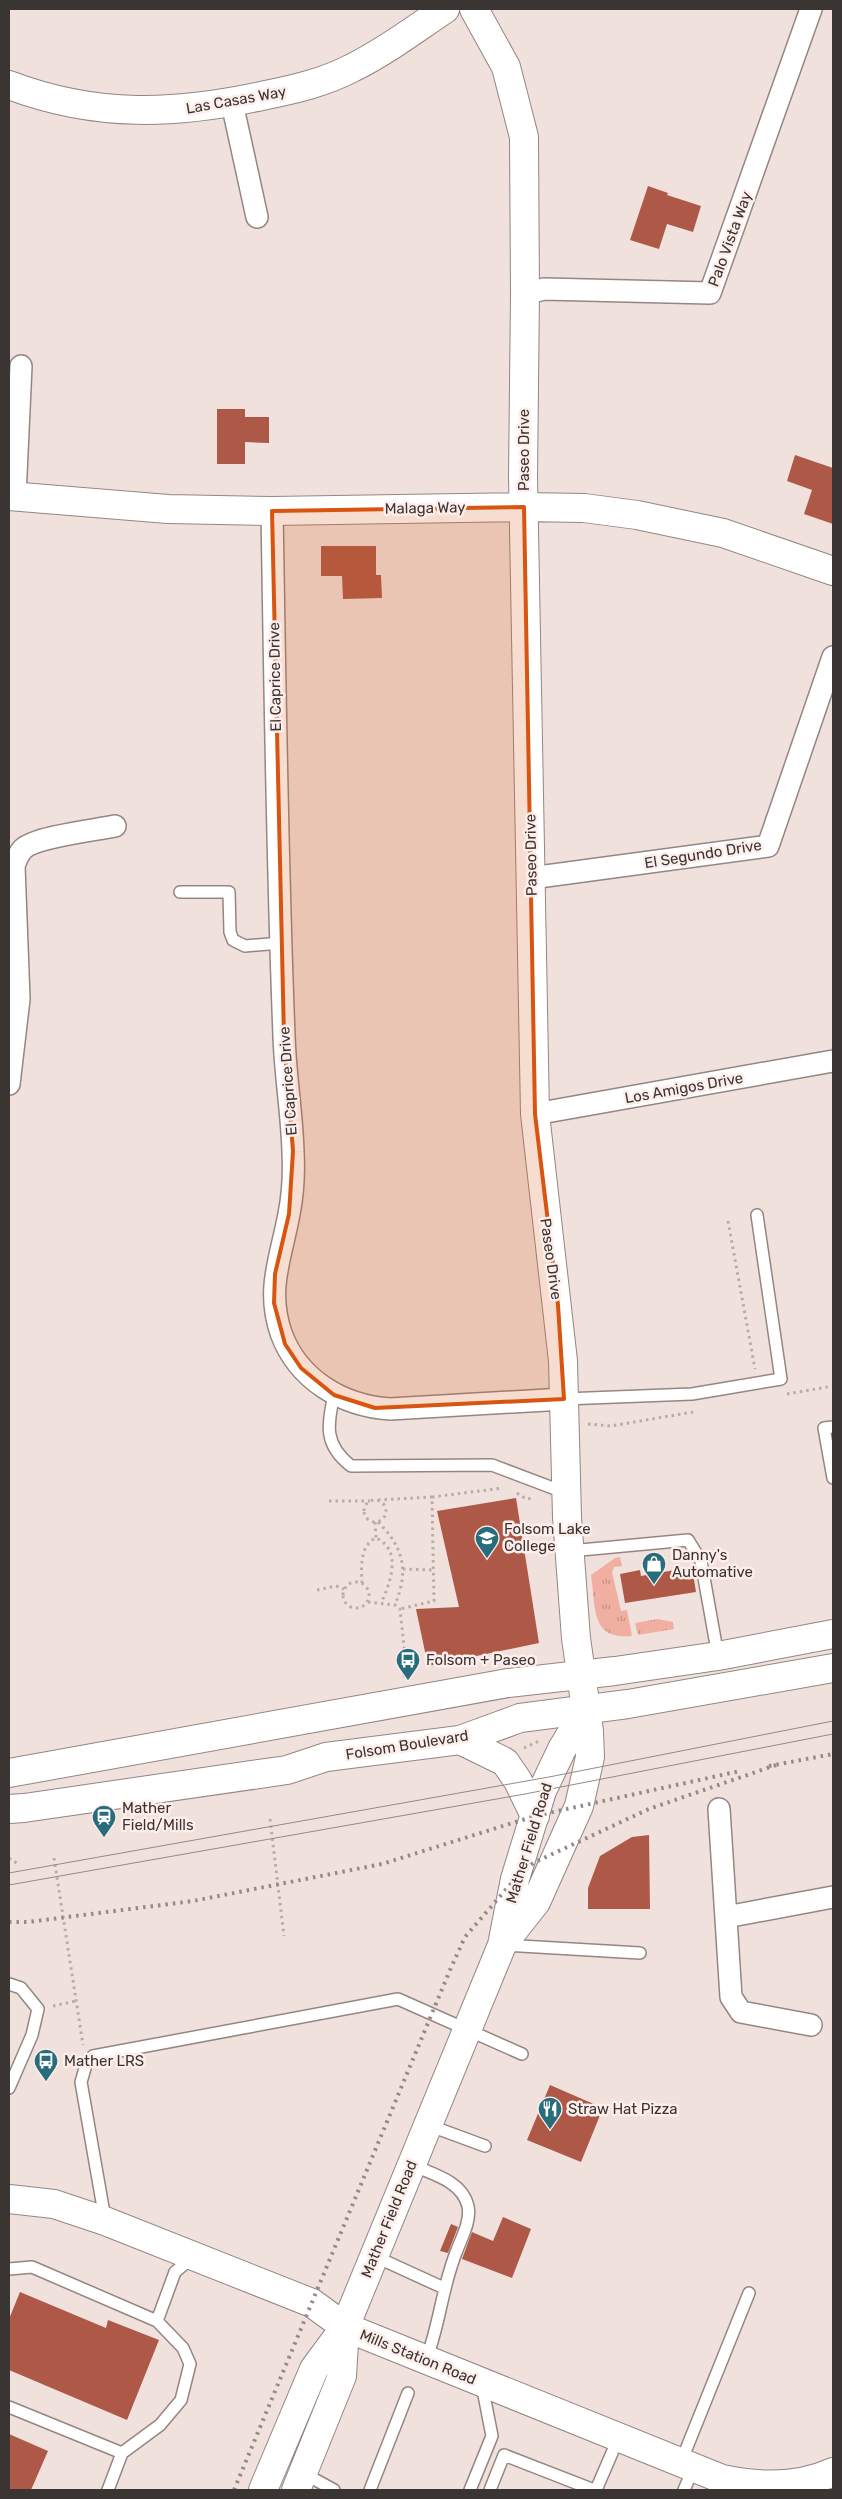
<svg xmlns="http://www.w3.org/2000/svg" width="842" height="2499" viewBox="0 0 842 2499" font-family="Rubik,sans-serif">
<style>
.grass{fill:url(#grass-tufts)}
.building{fill:#ae5947}
.lines{fill:none;stroke-linecap:round;stroke-linejoin:round}
.lane-casing{stroke:#948683;stroke-width:14}
.street-casing{stroke:#948683;stroke-width:24}
.secondary-casing{stroke:#948683;stroke-width:30}
.path{stroke:#b8aba8;stroke-width:3;stroke-dasharray:2.5 4;stroke-linecap:butt}
.lane{stroke:#fff;stroke-width:11}
.street{stroke:#fff;stroke-width:21}
.secondary{stroke:#fff;stroke-width:28}
.tram{stroke:#948a87;stroke-width:1}
.rail{stroke:#948a87;stroke-width:4;stroke-dasharray:2.5 5;stroke-linecap:butt}
.marked{fill:#d75510;fill-opacity:0.2;stroke:#d75510;stroke-width:4;stroke-linejoin:round}
.labels{text-anchor:middle;stroke-width:5;stroke-linejoin:round;paint-order:stroke}
.street-label{font-size:15px;fill:#3a3432;stroke:#feeeeb}
.poi-label{font-size:15px;fill:#3a3432;stroke:#feeeeb;text-anchor:start}
</style>
<defs>
<pattern id="grass-tufts" width="24" height="20" patternUnits="userSpaceOnUse" patternTransform="scale(1.25)"><rect width="24" height="20" fill="#f1afa1"/><path d="M3 7l-1-3M5 7V3M7 7l1-3M15 17l-1-3M17 17v-4M19 17l1-3" fill="none" stroke="#c48f84"/></pattern>
</defs>
<rect width="100%" height="100%" fill="#f0e1dd"/>
<path class="grass" d="M620,1557L622,1566L614,1567L612,1572L621,1611L627,1610L632,1636C590,1640 596,1607 591,1575L615,1558Z
M658,1619L673,1622L674,1629L638,1635L635,1623Z"/>
<path class="building" d="M648,186L668,193L667,195L701,206L693,232L667,224L659,249L630,240Z
M217,409H245V417H269V443L245,442V464H217Z
M795,455L833,468V524L804,514L812,490L787,481Z
M321,546H376V575H381L382,598L343,599L342,576H321Z
M516,1498L539,1643L428,1666L416,1609L459,1607L437,1511Z
M692,1567L696,1592L625,1603L620,1574L640,1570L641,1576Z
M649,1835L650,1909H588V1888L600,1856L632,1837Z
M550,2085L603,2108L581,2162L527,2140Z
M503,2217L531,2229L512,2278L462,2259L472,2232L493,2241Z
M451,2224L458,2227L448,2253L440,2251Z
M20,2292L106,2328L108,2320L159,2340L127,2420L9,2370V2319Z
M9,2434L48,2451L31,2490H9Z"/>
<g class="lines">
<defs>
<path id="lane" d="M180,892H229L230,932L233,940L245,946L281,943
M334,1395C327,1425 324,1445 351,1466L492,1465L566,1493
M564,1399L692,1394L781,1379L757,1215
M833,1427L824,1428L833,1478
M570,1551L688,1540L701,1561L718,1656
M504,1945L640,1953
M9,1984L21,1988L38,2009L32,2035L9,2088
M428,2125L485,2146
M412,2165C432,2174 462,2181 468,2206C471,2221 462,2237 457,2250C442,2286 440,2324 426,2360
M105,2219L81,2082L86,2065L93,2056L398,1999L522,2054
M374,2256L444,2288
M9,2269L32,2267L157,2321L175,2272L194,2256
M9,2407L122,2453L108,2490
M122,2453L160,2425L181,2400L190,2364L183,2348L157,2321
M681,2462L749,2293
M303,2473L334,2490
M370,2490L408,2393
M470,2490L492,2436L482,2385
M490,2490L504,2455L594,2490
M596,2490L618,2439
M684,2490L693,2469"/>
<path id="street" d="M232,103L257,217
M525,294L544,289L710,293L811,9
M15,496L21,366
M272,511C275,686 277,861 284,1035C285,1074 292,1113 293,1152C294,1172 293,1194 289,1214C281,1258 266,1289 281,1333C298,1380 343,1406 390,1409L564,1399
M531,878L768,846L833,657
M9,1084L19,999L14,866C16,860 19,853 23,849C35,837 96,830 115,826
M535,1114L833,1061
M719,1809L731,1997L741,2012L811,2025
M726,1917L833,1897"/>
<path id="secondary" d="M474,9L506,67L524,137L525,294L523,476L535,1114L563,1361L567,1517L576,1638L589,1731L590,1757L579,1806L536,1902L502,1945
M9,85C96,118 176,115 266,95C296,89 325,82 352,68C385,52 415,29 445,9
M9,496L168,509L272,511L524,507L584,508L637,515L723,533L833,571
M460,1740L505,1762L518,1781L535,1816
M9,1773L508,1683L615,1671L718,1656L833,1634
M9,1809L24,1808L287,1770L326,1757L460,1740L520,1718L628,1704L833,1668
M9,2199L54,2204L105,2221L312,2303L345,2327L722,2479C759,2487 798,2488 833,2472
M263,2490L314,2369L345,2327L502,1945L515,1879L542,1791L562,1749L586,1709
M296,2490L342,2376L345,2327"/>
</defs>
<use href="#lane" class="lane-casing"/>
<use href="#street" class="street-casing"/>
<use href="#secondary" class="secondary-casing"/>
<path class="path" d="M728,1221L755,1369
M787,1394L833,1386
M588,1424L611,1426L693,1412
M517,1493L526,1499L534,1498
M432,1497L503,1488
M364 1511a11 11 0 1 1 22 0a11 11 0 1 1-22 0Z
M378,1500L432,1497L434,1601L400,1609
M329,1501H370
M375,1522L376,1538
M378,1522C404,1548 409,1570 395,1605
M403,1569L434,1570
M343 1595a13 13 0 1 1 26 0a13 13 0 1 1-26 0Z
M362,1583C361,1567 360,1545 376,1538C403,1550 390,1584 381,1603
M317,1590L336,1586L344,1589
M368,1602L395,1605L400,1609L405,1656
M405,1677L399,1664L405,1656L411,1657L415,1661L413,1675
M524,1748L539,1741
M270,1819L284,1936
M9,1858L18,1864
M54,1858L83,2045
M53,2006L76,2001"/>
<use href="#lane" class="lane"/>
<use href="#street" class="street"/>
<use href="#secondary" class="secondary"/>
<path class="tram" d="M9,1873L549,1777L833,1721
M9,1885L525,1794L833,1734"/>
<path class="rail" d="M769,1766L833,1754
M9,1922H28L193,1901L382,1864L535,1816L740,1771
M234,2490L450,1970L465,1937L515,1879L533,1863L649,1809L776,1765"/>
</g>
<path class="marked" d="M524,507L535,1114L558,1305L564,1399L375,1408L334,1395L301,1368L285,1344L274,1303L275,1274L289,1214L293,1151L284,1038L272,511Z"/>
<defs>
<symbol id="university-pin" viewBox="-11 -11 22 30"><path d="M0 17L-7.5 6A9.5 9.5 0 1 1 7.5 6Z" fill="#286d7c" stroke="#feeeeb"/><path d="M0-5L7-2L0 1L-7-2ZM-4 1L0 2.5L4 1V4Q0 6-4 4Z" fill="#fff"/></symbol>
<symbol id="shop-pin" viewBox="-11 -11 22 30"><path d="M0 17L-7.5 6A9.5 9.5 0 1 1 7.5 6Z" fill="#286d7c" stroke="#feeeeb"/><path d="M-5-2.5h2.3a2.7 3.5 0 0 1 5.4 0H5L5.5 6h-11ZM-1.5-2.5h3a1.5 2.3 0 0 0-3 0Z" fill="#fff"/></symbol>
<symbol id="bus-pin" viewBox="-11 -11 22 30"><path d="M0 17L-7.5 6A9.5 9.5 0 1 1 7.5 6Z" fill="#286d7c" stroke="#feeeeb"/><path d="M-5-6H5V4H4V6H2V4H-2V6H-4V4H-5ZM-3.5-4V0h7V-4ZM-3.5 1.2v1.5H-2V1.2ZM2 1.2v1.5H3.5V1.2Z" fill="#fff"/></symbol>
<symbol id="station-pin" viewBox="-11 -11 22 30"><path d="M0 17L-7.5 6A9.5 9.5 0 1 1 7.5 6Z" fill="#286d7c" stroke="#feeeeb"/><path d="M-3-6H3Q5-6 5-4V2Q5 4 3 4L4.5 6H3L1.5 4h-3L-3 6H-4.5L-3 4Q-5 4-5 2V-4Q-5-6-3-6ZM-3.5-4v3h7v-3ZM-3.5 1v1.5H-2V1ZM2 1v1.5H3.5V1Z" fill="#fff"/></symbol>
<symbol id="restaurant-pin" viewBox="-11 -11 22 30"><path d="M0 17L-7.5 6A9.5 9.5 0 1 1 7.5 6Z" fill="#286d7c" stroke="#feeeeb"/><path d="M-5-6h1v4h1v-4h1v4h1v-4h1v5L-1.5 .5V6h-2V.5L-5-1ZM5-6V6H3V1.5H1.5Q1.5-4 5-6Z" fill="#fff"/></symbol>
</defs>
<g fill-rule="evenodd">
<use href="#university-pin" x="473" y="1524" width="28" height="38"/>
<use href="#shop-pin" x="640" y="1550" width="28" height="38"/>
<use href="#bus-pin" x="394" y="1646" width="28" height="38"/>
<use href="#station-pin" x="90" y="1803" width="28" height="38"/>
<use href="#bus-pin" x="32" y="2047" width="28" height="38"/>
<use href="#restaurant-pin" x="536" y="2095" width="28" height="38"/>
</g>
<g class="labels">
<g class="street-label">
<text transform="translate(236 100) rotate(-10)" y="5">Las Casas Way</text>
<text transform="translate(730 239) rotate(-70)" y="5">Palo Vista Way</text>
<text transform="translate(524 450) rotate(-90)" y="5">Paseo Drive</text>
<text transform="translate(425 508) rotate(-1)" y="5">Malaga Way</text>
<text transform="translate(275 677) rotate(-91)" y="5">El Caprice Drive</text>
<text transform="translate(703 854) rotate(-9)" y="5">El Segundo Drive</text>
<text transform="translate(531 855) rotate(-91)" y="5">Paseo Drive</text>
<text transform="translate(288 1081) rotate(-94)" y="5">El Caprice Drive</text>
<text transform="translate(684 1088) rotate(-10)" y="5">Los Amigos Drive</text>
<text transform="translate(551 1259) rotate(82)" y="5">Paseo Drive</text>
<text transform="translate(407 1745) rotate(-9)" y="5">Folsom Boulevard</text>
<text transform="translate(529 1843) rotate(-73)" y="5">Mather Field Road</text>
<text transform="translate(389 2219) rotate(-68)" y="5">Mather Field Road</text>
<text transform="translate(418 2357) rotate(22)" y="5">Mills Station Road</text>
</g>
<g class="poi-label">
<text x="504" y="1534">Folsom Lake<tspan x="504" dy="17">College</tspan></text>
<text x="672" y="1560">Danny's<tspan x="672" dy="17">Automative</tspan></text>
<text x="426" y="1665">Folsom + Paseo</text>
<text x="122" y="1813">Mather<tspan x="122" dy="17">Field/Mills</tspan></text>
<text x="64" y="2066">Mather LRS</text>
<text x="568" y="2114">Straw Hat Pizza</text>
</g>
</g>
<rect width="842" height="2499" fill="none" stroke="#3a3432" stroke-width="20"/>
</svg>
